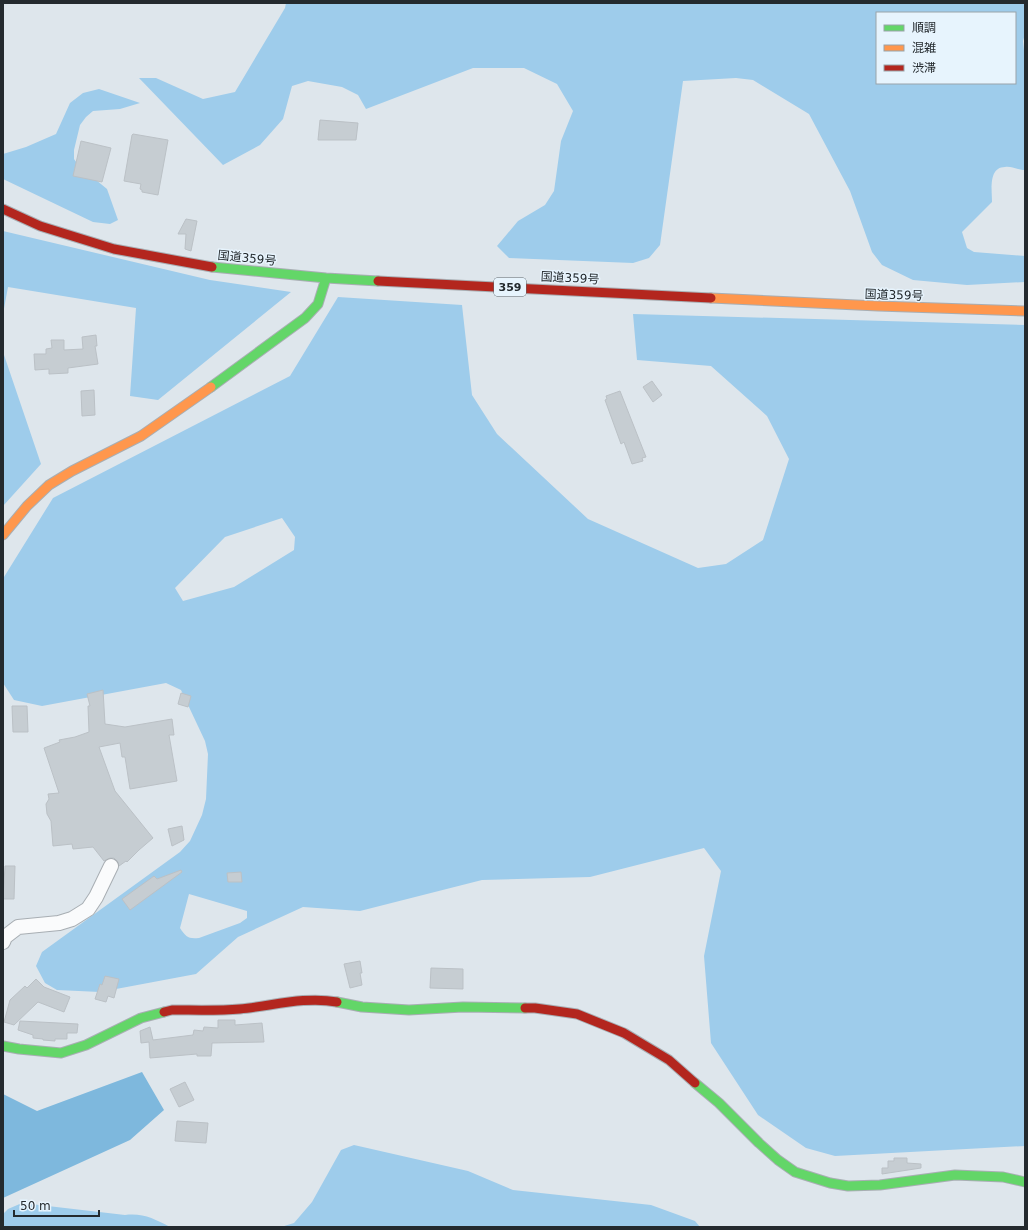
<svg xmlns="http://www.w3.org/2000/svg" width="1028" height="1230" viewBox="0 0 1028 1230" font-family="'DejaVu Sans','Noto Sans JP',sans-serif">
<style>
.forest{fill:#9ecceb;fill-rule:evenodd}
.water{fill:#7eb8dd}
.building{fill:#c6cdd2;stroke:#bbc1c6}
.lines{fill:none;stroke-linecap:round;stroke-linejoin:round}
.street-casing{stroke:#a8aeb3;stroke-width:16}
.fast-casing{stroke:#a8aeb3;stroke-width:11}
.slow-casing{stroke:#a8aeb3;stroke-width:11}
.jam-casing{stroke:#a8aeb3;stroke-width:11}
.street{stroke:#fafbfc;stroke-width:14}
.fast{stroke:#63d668;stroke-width:9}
.slow{stroke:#ff974d;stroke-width:9}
.jam{stroke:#b3261e;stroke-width:9}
.labels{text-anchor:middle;stroke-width:3;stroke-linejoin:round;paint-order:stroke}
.shield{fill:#e7f4fd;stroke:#5e676c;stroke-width:1}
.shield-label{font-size:11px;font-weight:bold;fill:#242a2e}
.street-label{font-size:12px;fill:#242a2e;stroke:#e7f4fd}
</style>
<rect width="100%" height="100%" fill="#dee6ec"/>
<path class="forest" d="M286,3H1025V34L1023,41L1025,60V170C1018,170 1012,166 1005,167C988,167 992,191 992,202L962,232L967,248L974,252L1025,256V282L967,285L913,280L882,265L872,252L850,191L809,114L753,80L736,78L683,81L660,245L649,258L633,263L509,258L497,246L518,221L545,205L554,191L561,141L573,111L557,84L524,68H473L366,109L358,95L342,87L308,81L292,86L283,119L260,145L223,165L139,78H156L203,99L235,92L285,8ZM877,13H1015V83H877Z
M99,89L140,103L120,109L93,111L86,117L80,125L74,150V159L79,166L107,189L118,220L110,224L93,222L3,179V154L26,147L56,134L70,103L83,93Z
M3,231L210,280L291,292L158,400L130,396L136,308L8,287L3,314Z
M338,297L462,305L472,395L497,434L588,519L698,568L726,564L763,540L789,459L767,416L711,366L637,360L633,314L1025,325V1146L835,1156L806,1148L758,1115L711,1043L704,956L721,871L704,848L590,877L482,880L360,911L303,907L238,937L196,974L100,992L57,990L45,983L36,966L42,952L180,852L190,841L202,815L206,799L208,754L205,741L181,690L166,683L42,706L14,700L3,683L4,577L53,498L290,376ZM282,518L295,537L294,550L234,587L183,601L175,588L225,537ZM189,894L247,911V918L240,923L199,938C188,939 186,937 180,928Z
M3,352L41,464L3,506Z
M354,1145L468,1171L513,1190L651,1205L695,1221L700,1227H281L294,1223L312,1202L341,1150Z
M22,1203L125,1215C144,1213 154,1219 170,1227H3V1214L8,1209Z"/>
<path class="water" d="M142,1072L164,1110L130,1140L3,1198V1094L37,1111Z"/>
<path class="building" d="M320,120L358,123L356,140H318Z
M133,134L168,140L158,195L142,192V190L140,189L141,184L124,181L132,135Z
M81,141L111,148L102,182L73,176Z
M186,219L197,221L191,251L185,249L186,234H178Z
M96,335L97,346H95L98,364L68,368V373L49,374V369L35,370L34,354H46V349L52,348L51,340H64V350L83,349L82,337Z
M652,381L662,395L653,402L643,387Z
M94,390L95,415L82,416L81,391Z
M620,391L646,457L642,458L643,461L632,464L624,442L621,444L605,400L607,399L606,396Z
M103,690L105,724L125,727L172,719L174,735H169L177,781L130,789L125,757H122L120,743L99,747L115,791L153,838L139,850L127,862L126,861L119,866L118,862L114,858H110L104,861L93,847L73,849L72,844L53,846L51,821L47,814L46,804L49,799L48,794L59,793L44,748L60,742L59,740L75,737L89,732L88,706H90L87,694Z
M181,693L191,696L188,707L178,704Z
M12,706H27L28,732H13Z
M182,826L184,840L172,846L168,829Z
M5,866H15L14,899H3Z
M181,870L182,872L130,910L122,899L154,876L157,879Z
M241,872L242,882H228L227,873Z
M360,961L362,973H360L362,985L350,988L344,964Z
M431,968L463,969V989L430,988Z
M105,976L119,979L114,998L108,996L106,1002L95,999L100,984L102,985Z
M36,979L44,987L70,997L64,1012L38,1002L14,1025L4,1022L10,1000L25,986L27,988Z
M218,1020H235V1025L262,1023L264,1042L212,1043L211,1056H197V1054L150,1058L149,1042L141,1043L140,1031L150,1027L153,1040L193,1035L194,1030L203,1031L204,1027L218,1028Z
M20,1021L78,1024L77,1033H67V1039H55V1041L43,1040V1039L33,1038V1035L18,1030Z
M185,1082L194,1100L179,1107L170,1089Z
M177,1121L208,1123L206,1143L175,1141Z
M894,1158H907V1163L921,1164V1168L882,1174V1168H888V1161H894Z"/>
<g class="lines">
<defs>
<path id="street" d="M3,942L5,937L18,927L59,923L72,919L88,909L96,897L111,866"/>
<path id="fast" d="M212,267L326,278L378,281
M211,387L305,318L318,304L326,278
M337,1002L362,1007L409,1010L463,1007L525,1008
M3,1046L19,1049L61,1053L86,1045L141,1018L164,1012
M695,1083L719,1103L759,1143L778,1160L795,1172L830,1183L848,1186L880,1185L955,1175L1003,1177L1025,1182"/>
<path id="slow" d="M711,298L878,306L1025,311
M3,535L27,506L49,485L72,471L141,436L211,387"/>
<path id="jam" d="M3,209L40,226L114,249L212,267
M378,281L711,298
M525,1008H535L577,1014L624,1033L669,1060L695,1083
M164,1012L172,1010C194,1010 217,1011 240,1009C272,1006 305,996 337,1002"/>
</defs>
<use href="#street" class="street-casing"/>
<use href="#fast" class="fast-casing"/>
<use href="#slow" class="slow-casing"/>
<use href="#jam" class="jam-casing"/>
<use href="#street" class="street"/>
<use href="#fast" class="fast"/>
<use href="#slow" class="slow"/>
<use href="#jam" class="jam"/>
</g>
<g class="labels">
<rect class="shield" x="494" y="278" width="32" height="18" rx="3"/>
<g class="shield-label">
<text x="510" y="291">359</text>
</g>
<g class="street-label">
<text transform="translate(247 258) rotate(6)" y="4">国道359号</text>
<text transform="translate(570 278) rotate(3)" y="4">国道359号</text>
<text transform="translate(894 295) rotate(2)" y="4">国道359号</text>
</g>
</g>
<rect width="1028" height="1230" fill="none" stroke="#242a2e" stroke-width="8"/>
<rect x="876" y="12" width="140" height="72" fill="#e7f4fd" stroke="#99a3aa"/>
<rect x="884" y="25" width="20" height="6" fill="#63d668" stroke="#99a3aa"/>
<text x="912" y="32" font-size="12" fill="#242a2e">順調</text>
<rect x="884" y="45" width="20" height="6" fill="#ff974d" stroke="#99a3aa"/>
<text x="912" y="52" font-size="12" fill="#242a2e">混雑</text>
<rect x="884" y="65" width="20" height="6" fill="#b3261e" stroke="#99a3aa"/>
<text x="912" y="72" font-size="12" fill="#242a2e">渋滞</text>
<path d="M14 1210v6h85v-6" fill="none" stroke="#242a2e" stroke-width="2"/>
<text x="20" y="1210" font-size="12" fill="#242a2e" stroke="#e7f4fd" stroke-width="3" paint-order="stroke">50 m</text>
</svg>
